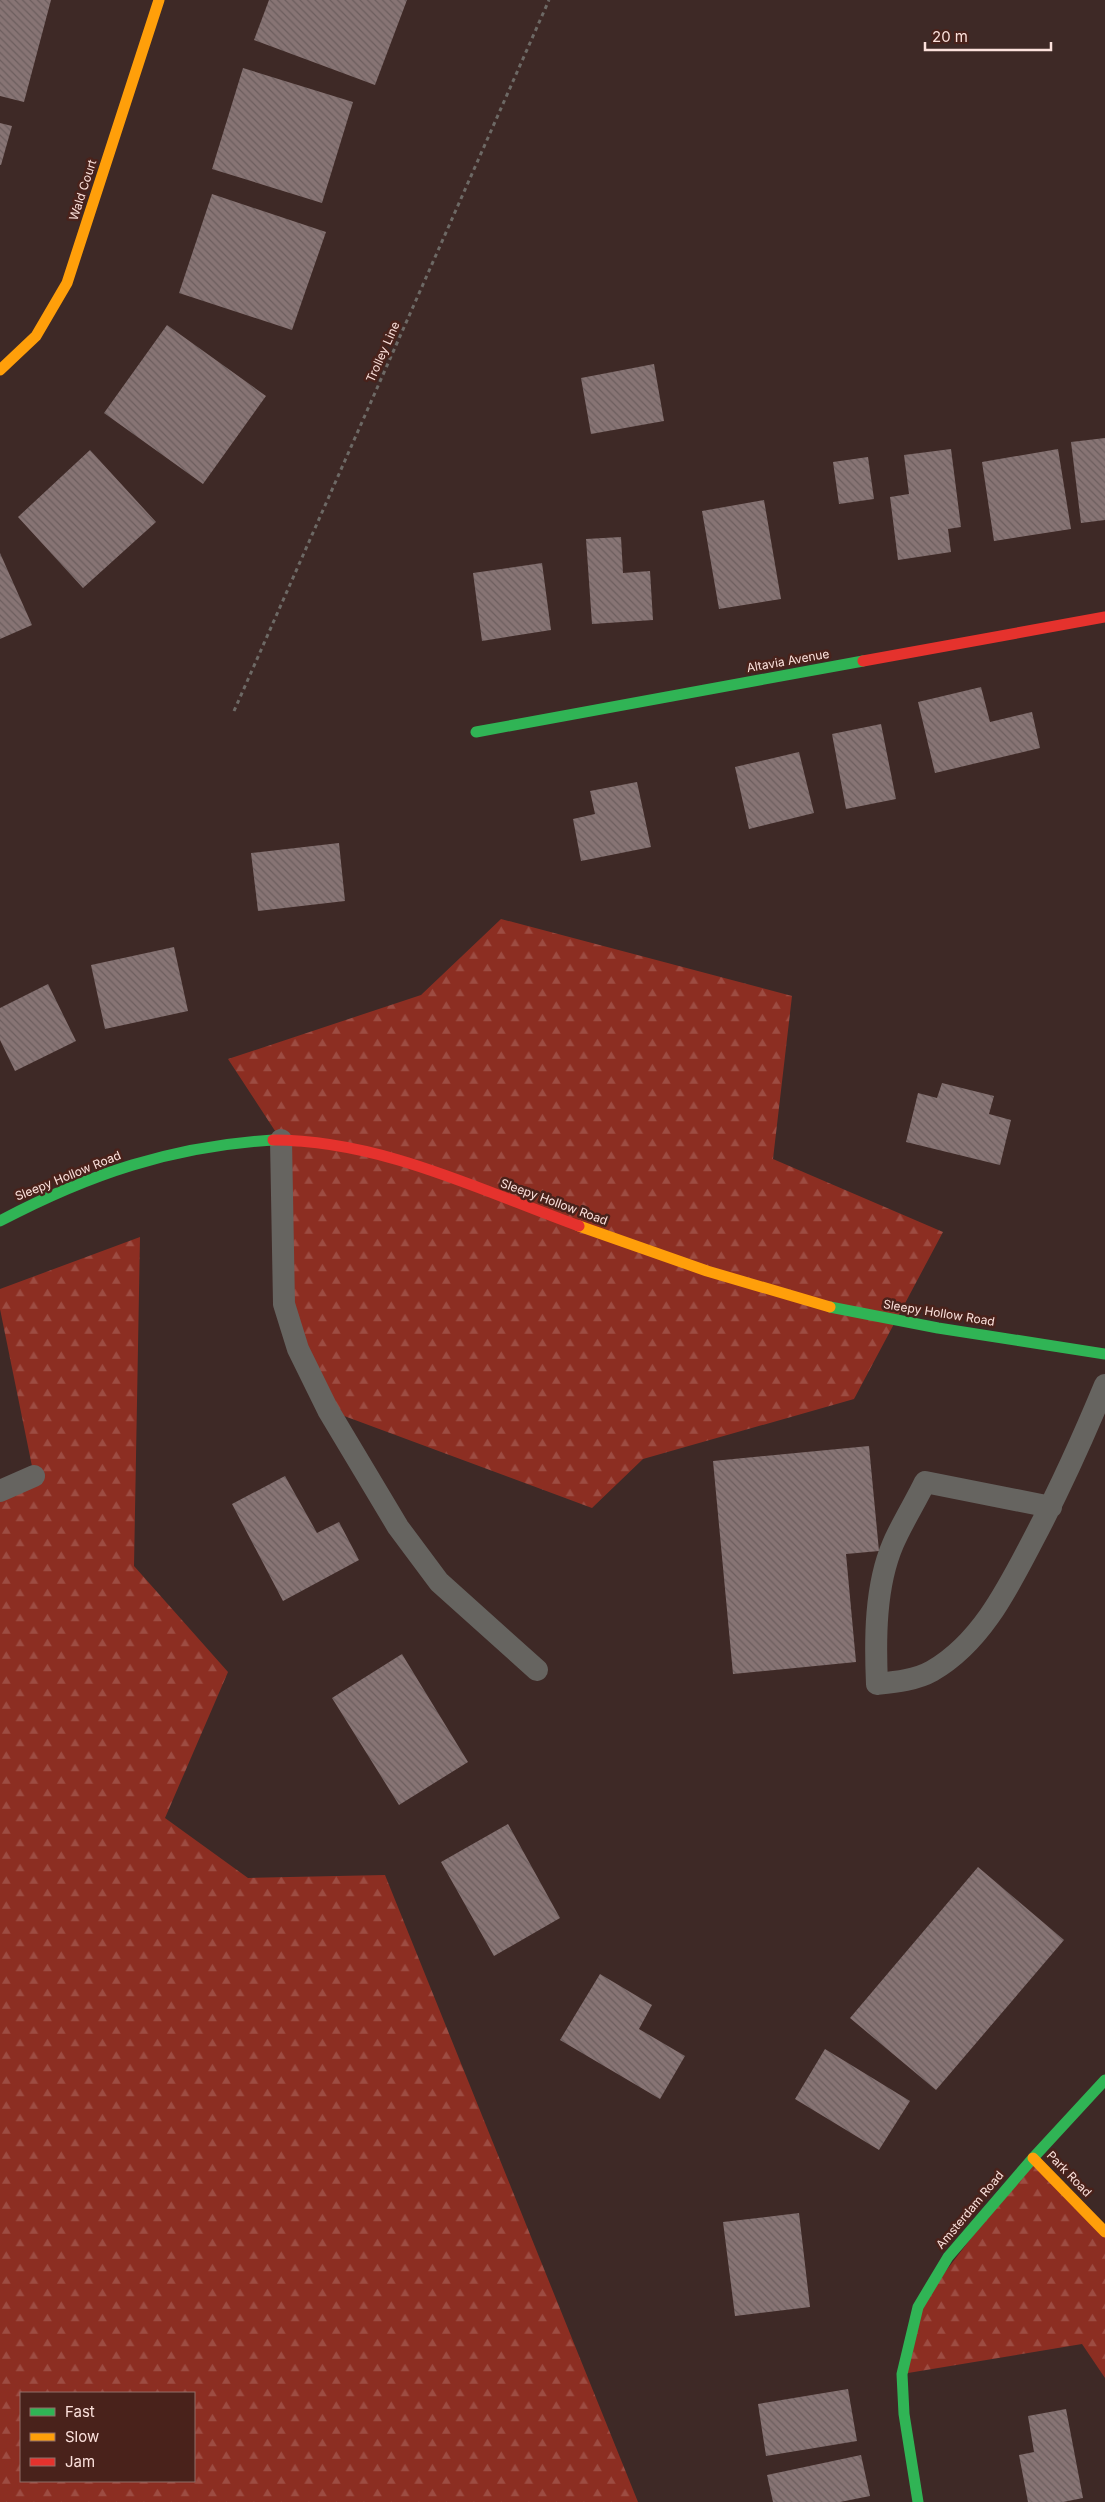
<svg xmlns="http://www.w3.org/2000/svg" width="1105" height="2502" viewBox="0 0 1105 2502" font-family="Inter,sans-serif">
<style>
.forest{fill:url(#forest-firs);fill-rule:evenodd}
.building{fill:url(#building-back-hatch)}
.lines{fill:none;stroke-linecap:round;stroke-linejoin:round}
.path{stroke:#6d6965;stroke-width:3;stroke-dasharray:4 4;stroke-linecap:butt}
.lane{stroke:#666460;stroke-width:22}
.fast{stroke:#30b455;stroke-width:11}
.slow{stroke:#ff9f0a;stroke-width:11}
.jam{stroke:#e5322d;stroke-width:11}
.labels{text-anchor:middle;stroke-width:5;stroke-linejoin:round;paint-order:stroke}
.street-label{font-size:12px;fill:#fce1dc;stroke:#49221b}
</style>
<defs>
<pattern id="forest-firs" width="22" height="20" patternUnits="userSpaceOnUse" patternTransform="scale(1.25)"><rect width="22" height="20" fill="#8c2e22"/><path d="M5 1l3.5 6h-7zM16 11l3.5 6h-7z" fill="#9d4c42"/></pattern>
<pattern id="building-back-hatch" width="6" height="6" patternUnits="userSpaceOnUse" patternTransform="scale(1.25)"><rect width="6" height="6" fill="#877474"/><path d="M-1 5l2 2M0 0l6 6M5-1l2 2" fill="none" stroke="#6c5e5e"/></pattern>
</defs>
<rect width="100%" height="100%" fill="#3e2926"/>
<path class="forest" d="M501,919L792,996L773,1159L943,1232L854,1399L643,1459L592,1508L328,1410L298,1349L281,1140L228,1059L421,995Z
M140,1237L134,1566L228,1672L165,1818L248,1878L385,1875L638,2502H0V1491L34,1476L0,1309V1289ZM21,2393H194V2481H21Z
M1033,2158L1105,2232V2378L1082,2344L902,2374L918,2307Z"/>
<path class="building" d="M0,0H51L24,102L0,96Z
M269,0H407L375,85L254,40Z
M243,68L353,102L322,203L212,169Z
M0,123L12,126L1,165H0Z
M212,194L326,232L292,330L179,293Z
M167,325L266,396L203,484L104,413Z
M654,364L664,421L591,434L581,378Z
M1105,438V520L1081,523L1071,442Z
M951,449L961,527L948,529L951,552L898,560L890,497L909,494L904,455Z
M1058,449L1071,529L994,541L982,462Z
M90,450L156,522L83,588L18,517Z
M868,457L874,499L839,504L833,462Z
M764,500L781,599L719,609L702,511Z
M621,537L623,573L650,571L653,620L592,624L586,539Z
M0,553L32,625L0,639Z
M542,563L551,630L482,641L473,573Z
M981,687L990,722L1032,712L1040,748L935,773L918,702Z
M881,724L896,799L846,809L832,734Z
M799,752L814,813L749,829L735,767Z
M637,782L651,847L581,861L573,819L595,814L590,791Z
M339,843L345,901L258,911L251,853Z
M174,947L188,1011L105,1029L91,965Z
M48,984L76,1041L15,1071L0,1040V1008Z
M942,1083L994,1096L989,1114L1011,1120L1000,1165L906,1142L918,1093L937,1098Z
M869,1446L879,1551L846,1554L856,1662L733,1674L713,1461Z
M285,1476L317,1533L339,1522L359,1560L283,1601L232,1504Z
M402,1654L468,1762L399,1805L332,1698Z
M508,1824L560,1918L494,1956L441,1862Z
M978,1867L1064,1940L936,2090L850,2018Z
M600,1974L652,2005L639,2029L685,2056L660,2099L560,2040Z
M825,2049L910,2101L879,2150L795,2099Z
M799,2213L810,2307L735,2316L723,2222Z
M848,2389L857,2441L766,2456L758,2404Z
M1066,2409L1083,2498L1063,2502H1028L1019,2455L1034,2452L1028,2416Z
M861,2455L870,2496L840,2502H773L767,2475Z"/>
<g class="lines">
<path class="path" d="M234,711L549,0"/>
<path class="lane" d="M281,1140L284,1304L298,1349L328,1410L398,1527L439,1582L537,1670
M0,1491L34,1476
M1051,1507L925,1482C915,1503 902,1523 893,1544C875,1586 875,1639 877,1684C896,1682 916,1680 932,1671C981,1643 1008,1588 1033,1540C1060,1489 1083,1438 1105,1385"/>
<path class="fast" d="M476,732L863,661
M0,1221C89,1174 172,1146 273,1140
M830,1307L938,1328L1105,1354
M918,2502L904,2414L902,2374L918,2307L948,2257L1033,2158L1105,2080"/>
<path class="slow" d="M0,370L36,336L67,283L159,0
M579,1226L707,1271L830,1307
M1033,2158L1105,2232"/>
<path class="jam" d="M863,661L1105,617
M273,1140C380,1140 480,1190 579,1226"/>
</g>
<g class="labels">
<g class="street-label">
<text transform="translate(83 190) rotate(-72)" y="4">Wald Court</text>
<text transform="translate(383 352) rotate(-66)" y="4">Trolley Line</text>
<text transform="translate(788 661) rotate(-10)" y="4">Altavia Avenue</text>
<text transform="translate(68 1176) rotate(-22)" y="4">Sleepy Hollow Road</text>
<text transform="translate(554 1202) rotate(20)" y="4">Sleepy Hollow Road</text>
<text transform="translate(939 1313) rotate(9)" y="4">Sleepy Hollow Road</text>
<text transform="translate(1069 2174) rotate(46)" y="4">Park Road</text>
<text transform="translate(970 2210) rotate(-50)" y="4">Amsterdam Road</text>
</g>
</g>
<rect x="20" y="2392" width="175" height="90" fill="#49221b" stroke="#916e68"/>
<rect x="30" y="2408" width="25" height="8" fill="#30b455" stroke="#916e68"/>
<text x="65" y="2417" font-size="15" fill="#fce1dc">Fast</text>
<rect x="30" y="2433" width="25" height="8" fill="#ff9f0a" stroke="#916e68"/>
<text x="65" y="2442" font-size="15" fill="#fce1dc">Slow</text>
<rect x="30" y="2458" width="25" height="8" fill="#e5322d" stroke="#916e68"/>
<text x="65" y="2467" font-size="15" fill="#fce1dc">Jam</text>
<path d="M925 42v8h126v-8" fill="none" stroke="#fce1dc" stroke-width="2.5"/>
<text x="932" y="42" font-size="15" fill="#fce1dc" stroke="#49221b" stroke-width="4" paint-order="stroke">20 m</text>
</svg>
